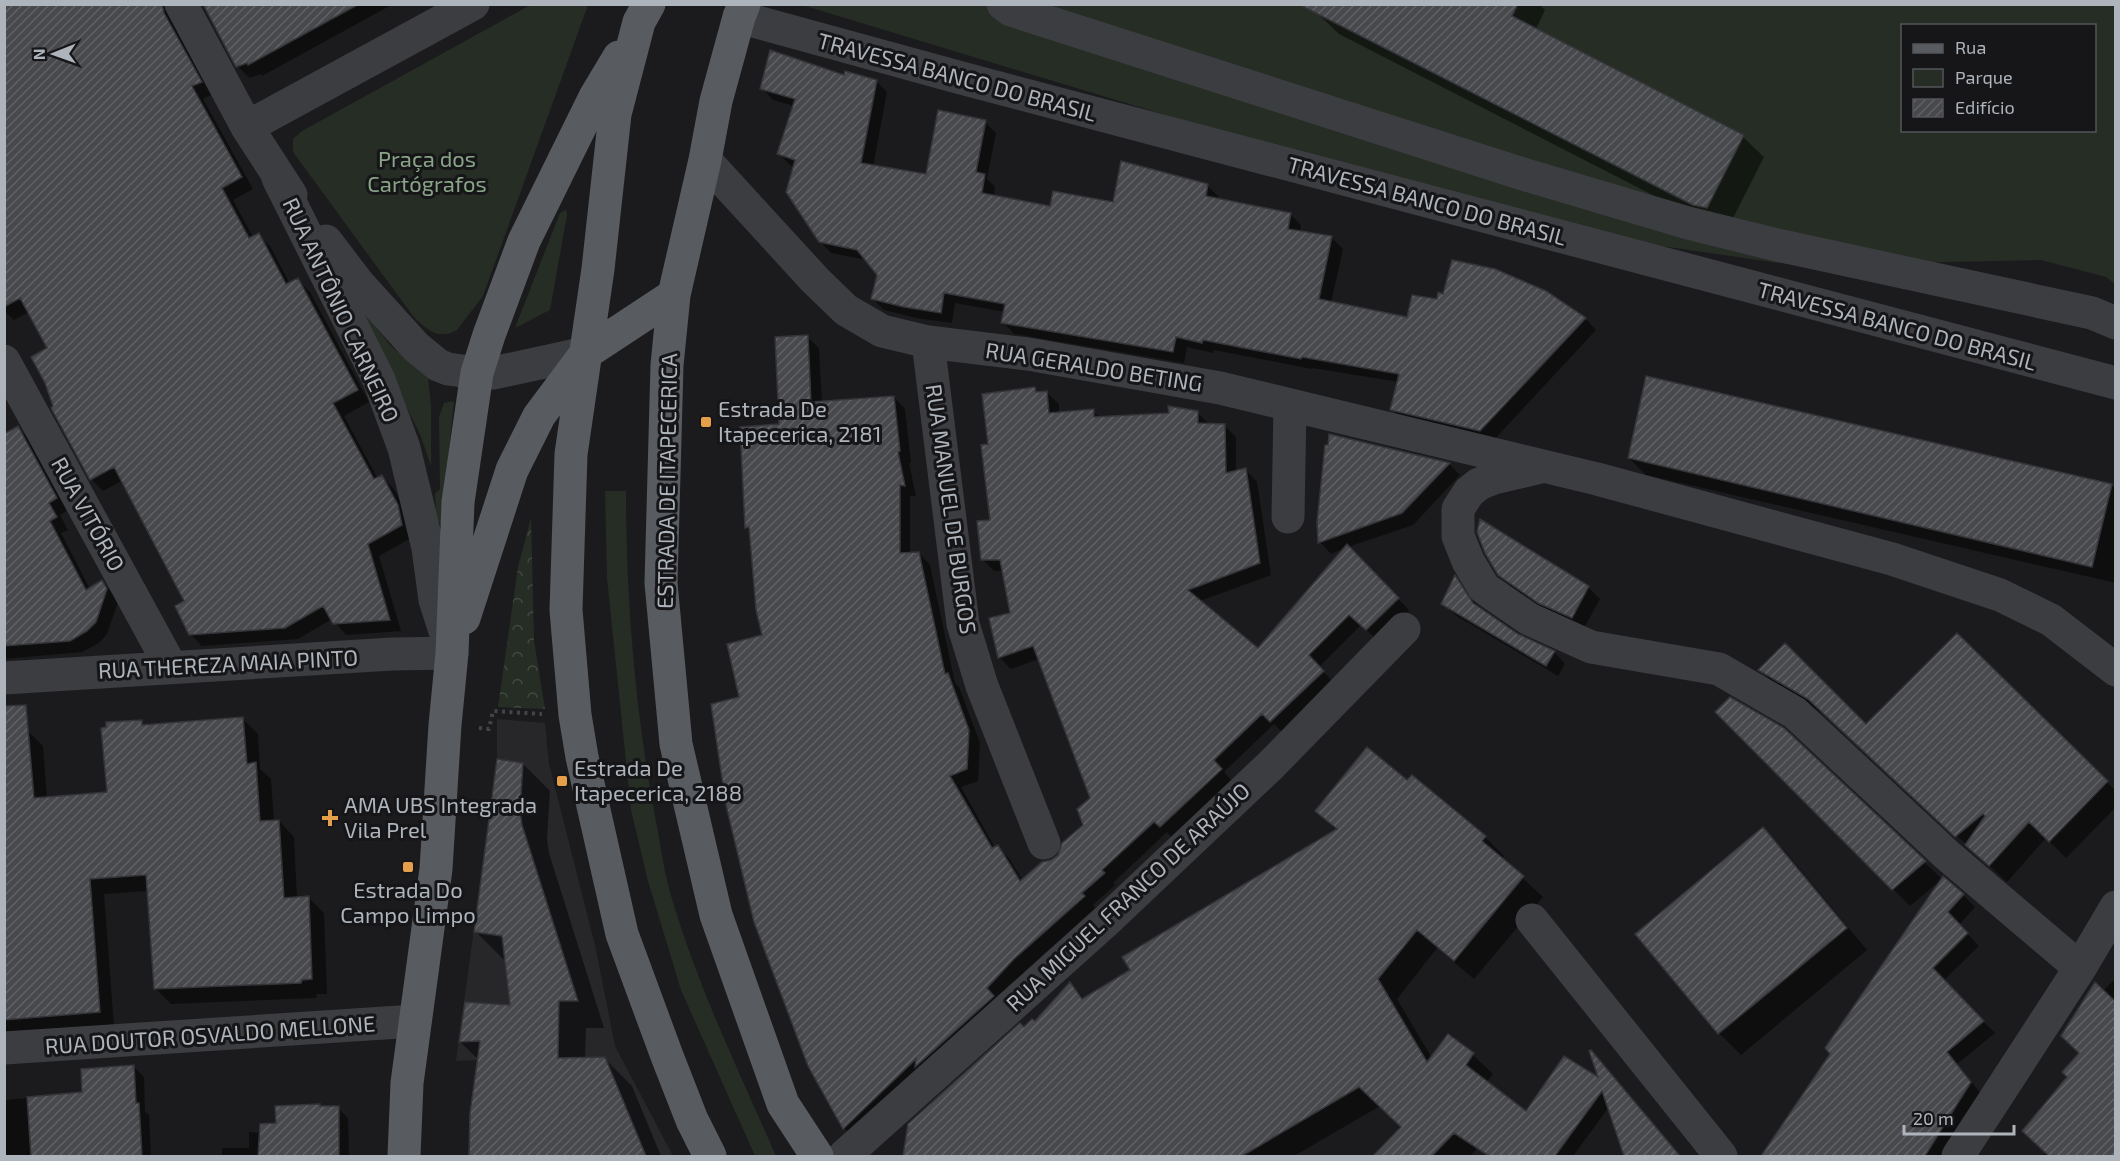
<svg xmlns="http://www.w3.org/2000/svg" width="2120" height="1161" viewBox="0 0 2120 1161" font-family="'Exo 2',sans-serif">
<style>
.built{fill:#27272a}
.green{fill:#252d25;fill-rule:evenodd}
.forest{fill:url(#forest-crowns)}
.shadow{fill:#0007}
.building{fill:url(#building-hatch);stroke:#353539;stroke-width:1.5}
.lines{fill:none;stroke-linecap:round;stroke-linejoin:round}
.path{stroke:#424548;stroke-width:4;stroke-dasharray:3 4.5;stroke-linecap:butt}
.street{stroke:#3c3d41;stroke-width:33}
.primary{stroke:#585b60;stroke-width:33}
.poi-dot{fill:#e59f4a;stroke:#161618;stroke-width:2}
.labels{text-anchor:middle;stroke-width:6;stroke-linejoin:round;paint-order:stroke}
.street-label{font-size:22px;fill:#aeb4bb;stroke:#161618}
.park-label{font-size:22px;fill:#89a487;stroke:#161618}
.poi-label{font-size:22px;fill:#aeb4bb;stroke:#161618;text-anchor:start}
</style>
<defs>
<pattern id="forest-crowns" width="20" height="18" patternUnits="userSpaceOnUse" patternTransform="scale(1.5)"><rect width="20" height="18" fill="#252d25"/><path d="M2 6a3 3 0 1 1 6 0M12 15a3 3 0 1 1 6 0" fill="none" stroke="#424943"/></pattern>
<pattern id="building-hatch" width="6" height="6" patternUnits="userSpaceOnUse" patternTransform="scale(1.5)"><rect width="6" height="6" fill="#48494d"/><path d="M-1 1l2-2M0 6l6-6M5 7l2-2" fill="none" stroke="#606165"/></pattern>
</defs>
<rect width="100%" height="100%" fill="#1b1b1d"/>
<path class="built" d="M497,719L545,723L549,764L595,945L615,1046L673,1156H469L470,1113L478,1060L456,1061L497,759Z"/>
<path class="green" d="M532,4L588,5L483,296L457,330C438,341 426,329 413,316L293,152V139L302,131Z
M802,5H2115V284L2106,277L2041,260L1793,265L1557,231L1393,184ZM1902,26H2094V130H1902Z
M566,210L567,215L550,310L515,328L560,213Z
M350,295L391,346L428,377L431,406V466L420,434Z
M454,401L442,522L440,524L436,518L435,494L440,489L439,417L444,403Z
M605,491H626C626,599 635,710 655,816C660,841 663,867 670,892C696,983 738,1069 776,1156H755L681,990L648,881L631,810L607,578Z"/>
<path class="forest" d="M531,518L534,641L545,709L498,707L518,567Z"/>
<path class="shadow" d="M4,4H178L213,94L203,99L253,189L233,200L253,237L258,235L270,246L290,284L298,280L310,292L369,402L344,416L378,479L382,477L394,489L410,519L413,537L379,556L401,631L346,635L332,619L298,639L202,646L190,634L186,602L123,480L103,491L91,479L54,407L49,348L29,312L14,320L4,311Z
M204,4H393L262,76L260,74L250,78L237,66Z
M1323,4H1539L1545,10L1536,29L1743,137L1764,157L1728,228L1707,223L1339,34L1318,14Z
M845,77L876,81L887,92L873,167L927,176L985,122L996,133L987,179L995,187L994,197L1051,208L1115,204L1207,185L1218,196V200L1290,214L1301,225L1300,232L1332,238L1343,249L1331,303L1408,319L1438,301L1545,292L1586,319L1596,330L1492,442L1403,420L1392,409L1399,382L1312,368V369L1214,350L1213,353L1187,347L1184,363L1014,334L1003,322L1005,312L955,303L952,323L916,318L884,310L873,299L879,274L867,260L831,253L820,241L794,167L790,165L779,154L794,106L773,100L762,88Z
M807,337L819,348L822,403L894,397L905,409L911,463H909L916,496H910V554L919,553L930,565L955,683L959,687L980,743L978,781L961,787L995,848L998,847L1009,858L1023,881L1060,856L1085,825L1092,799L1039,659L1011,669L1000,658L991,619L1011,614L1004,571H994L983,560L992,522L990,445L1035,389L1039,393H1047L1059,404V414L1093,411L1101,419L1197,412L1209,424L1224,425L1236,437V472L1246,470L1257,482L1271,575L1200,601L1259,650L1345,548L1331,554L1320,542L1330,435L1449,464L1460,475L1413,525L1348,547L1409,610L1378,641L1361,625L1319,667L1334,683L1283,733L1274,724L1224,772L1232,781L1172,838L1167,832L1113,883L1115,885L1093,905L1095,908L1025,971L997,1001L855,1139L844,1128L741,698L764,636L751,532L746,527L781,425Z
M18,428L30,440L68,510L60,515L68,530L61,533L90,589L102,582L114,594L118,602L107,634L99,643L82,652L4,659V435Z
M1982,455L2116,487V583L1646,475L1629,458Z
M1481,522L1588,587L1600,599L1584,628L1551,614L1511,586L1499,574Z
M1455,578L1466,588L1480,610L1518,636L1554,652L1565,664L1558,676L1455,615L1443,604Z
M1957,635L2116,791V807L2066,858L2046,838L2007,882L1827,716L1777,687L1760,670L1866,726Z
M1717,712L1783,729L1942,879L1910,906Z
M242,718L258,734L260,769L271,779L274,822L279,821L294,837L297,898H309L324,913L327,994H317L316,998L171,1004L156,989L149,891L104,894L114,1026L4,1036V732L27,730L43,746L47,799L108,794L141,722L145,726Z
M523,764L550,791L547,839L549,853L604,1028H586L585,1059L604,1058L632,1086L661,1156H471L472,1113L479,1060L460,1042L511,1006L506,960L503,959L476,932Z
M1408,782L1485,837L1504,856L1502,859L1543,897L1474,979L1437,948L1397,999L1432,1058L1473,1055L1493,1074L1486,1083L1514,1109L1470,1156H1378L1377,1155L1403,1127L1380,1106L1294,1156H905L909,1125L1024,1029L1035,1023L1070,984L1085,999L1132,970L1337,831L1317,811Z
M1763,829L1785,851L1867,950L1741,1055L1719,1033L1637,934Z
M1963,895L1975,907L1959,925L1979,946L1943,981L1995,1033L1957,1064L1982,1095L1943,1156H1763L1832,1054L1827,1048Z
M2116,978V1156H2043L2046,1153L2069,1077L2081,1053L2103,991Z
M1601,1063L1680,1156H1626L1609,1107L1573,1156H1492L1523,1111L1526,1113L1601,1081Z
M134,1067L144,1077L145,1112L149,1115L151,1156H4V1100L84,1093Z
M320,1106L322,1108H338L348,1118L349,1156H222V1148H249V1132L261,1133Z"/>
<path class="building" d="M4,4H162L164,13L202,82L192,86L242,177L222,188L249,238L259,233L286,284L298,278L358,390L333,403L374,479L382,475L398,505L402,525L368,544L390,620L333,624L323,606L285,628L189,635L175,606L184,601L114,467L90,480L51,408L53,406L45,383L31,357L47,348L20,298L4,307Z
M203,4H359L248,65L247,63L236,67Z
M1298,4H1518L1512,16L1744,135L1707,208L1693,205Z
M770,50L844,75L845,71L877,80L861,163L926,174L938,110L986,120L976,172L985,174L982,193L1050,206L1053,191L1113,202L1121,161L1208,184L1206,196L1291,213L1288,229L1332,236L1319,299L1407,317L1412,295L1437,299L1438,292L1443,294L1452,260L1495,269L1546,291L1586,318L1480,431L1390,410L1399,374L1302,357L1301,359L1203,340L1202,343L1176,337L1173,352L1001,323L1005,304L944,293L941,313L904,307L871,299L877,275L857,250L819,242L786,192L795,160L777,154L795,99L760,89Z
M808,335L811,402L894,396L900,451L898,452L905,486L900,485V553L919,552L945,674L948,673L969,730L967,769L950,776L992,848L998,845L1020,881L1042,862L1051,860L1058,855L1062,843L1083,825L1077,809L1090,798L1033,646L998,658L989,618L1010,613L1000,560H981L977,521L990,520L981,445L988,444L982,394L1035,387L1036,392L1047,391L1049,413L1094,409V417L1169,413L1168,406L1198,411V423L1225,424L1226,473L1246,468L1260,563L1188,590L1258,648L1347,544L1399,598L1366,630L1349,615L1309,655L1324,671L1270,722L1262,714L1214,760L1222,769L1160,827L1154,822L1102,870L1105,873L1082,893L1085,896L1014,959L987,988L994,996L915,1067L916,1059L843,1129L808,1066L754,922L726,805L711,704L739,697L727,644L762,635L756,610L749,527L745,528L740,427L779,424L775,337Z
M1646,376L2112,484L2092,567L1628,458Z
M18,426L57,498L49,503L57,517L50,521L86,590L102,580L107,589L96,622L87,631L70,641L4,646V434Z
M1329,434L1450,463L1402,513L1318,543L1317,522L1325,445H1328Z
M1480,519L1589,586L1572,618L1538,603L1498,575L1485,553L1477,532Z
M1455,575L1473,603L1518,634L1555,651L1546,666L1441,604Z
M1957,633L2108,781L2049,842L2029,822L1989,866L1965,845L1985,816L1983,814L1955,837L1808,699L1758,670L1785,643L1866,724Z
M1730,697L1784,728L1926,861L1892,890L1715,712Z
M26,705L34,798L107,792L101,728L106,727V722L142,720V725L243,717L247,764L256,762L260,821L279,820L284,898L309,896L312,979L302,980L301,983L154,989L146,875L90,879L100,1012L4,1020V706Z
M1367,747L1407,780L1412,775L1486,836L1482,841L1524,876L1454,961L1417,930L1378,979L1427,1062L1448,1034L1474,1053L1466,1065L1526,1111L1564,1056L1598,1077L1589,1051L1591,1050L1680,1156H1624L1602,1091L1555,1156H1489L1454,1133L1432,1156H1373L1401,1127L1359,1087L1242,1156H903L908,1124L1020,1023L1024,1027L1032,1019L1035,1021L1070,982L1082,999L1130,970L1122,957L1337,829L1315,811Z
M497,759L523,763L520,811L522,825L578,1001H559L558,1058L605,1057L646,1156H469L470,1113L480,1041L459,1042L465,1002L510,1005L502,936L474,932Z
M1763,827L1847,928L1718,1034L1635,934Z
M1943,876L1964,894L1948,912L1968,933L1933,968L1984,1021L1947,1052L1971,1082L1925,1156H1761L1830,1054L1825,1048Z
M2095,982L2115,1001V1156H2049L2022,1131L2067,1077L2062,1072L2079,1053L2061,1036Z
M134,1065L136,1103H139L142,1156H31L27,1097L82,1092L81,1069Z
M320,1104V1106H339V1156H258L260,1124L276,1123L275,1106Z"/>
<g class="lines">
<path class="path" d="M479,728L489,729L493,711L542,714"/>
<path class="street" d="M181,4L247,127L291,195
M1003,4L1011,10L1526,175L1688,223L1777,245L2092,313L2116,323
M739,17L965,79L2116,383
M247,127L473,4
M705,160L815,280L846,310L882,331L928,342L1028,354L1220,388L1597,479L1892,559L2000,595L2051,620L2116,670
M326,241L358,283L416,347L438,365L448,369L477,373H493L586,353
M928,342L963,624L982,686L1044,843
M4,361L171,667
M1537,468L1494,478L1479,484L1469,492L1458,509V536L1468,561L1484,588L1529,619L1591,647L1719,669L1795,713L1947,855L2080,968
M1288,517L1290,405
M4,678L392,654L452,653L435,600L428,548L404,448L379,380L278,178
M1532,920L1721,1156
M4,1048L415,1021
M844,1156L1105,922L1271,765L1404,629
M1958,1156L2080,968L2116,907"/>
<path class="primary" d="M649,4L639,22L615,114L598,269L571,454L566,610L575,715L582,757L622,934L667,1056L692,1120L710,1156
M744,4L739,17L716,101L705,160L674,295L667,365L661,583L676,744L716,915L783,1104L817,1156
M464,618L512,470L539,416L586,353L674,295
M404,1156L407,1083L436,869L445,725L452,653L458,502L477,373L489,335L524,241L595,97L619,57"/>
</g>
<g class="poi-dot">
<rect x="700" y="416" width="12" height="12" rx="3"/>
<rect x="556" y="775" width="12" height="12" rx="3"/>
<path d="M327 809h6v6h6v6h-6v6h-6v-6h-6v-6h6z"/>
<rect x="402" y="861" width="12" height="12" rx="3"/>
</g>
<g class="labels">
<g class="street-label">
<text transform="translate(957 77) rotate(15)" y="8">TRAVESSA BANCO DO BRASIL</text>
<text transform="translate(1427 201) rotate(15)" y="8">TRAVESSA BANCO DO BRASIL</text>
<text transform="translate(341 310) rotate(65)" y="8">RUA ANTÔNIO CARNEIRO</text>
<text transform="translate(1897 326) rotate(15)" y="8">TRAVESSA BANCO DO BRASIL</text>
<text transform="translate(1094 367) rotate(9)" y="8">RUA GERALDO BETING</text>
<text transform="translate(667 481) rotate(-89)" y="8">ESTRADA DE ITAPECERICA</text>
<text transform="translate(951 509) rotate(82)" y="8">RUA MANUEL DE BURGOS</text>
<text transform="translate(88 514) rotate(61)" y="8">RUA VITÓRIO</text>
<text transform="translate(228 664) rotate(-3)" y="8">RUA THEREZA MAIA PINTO</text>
<text transform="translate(1128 897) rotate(-43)" y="8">RUA MIGUEL FRANCO DE ARAÚJO</text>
<text transform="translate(210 1035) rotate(-4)" y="8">RUA DOUTOR OSVALDO MELLONE</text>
</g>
<g class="park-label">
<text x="427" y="167">Praça dos<tspan x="427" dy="25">Cartógrafos</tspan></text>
</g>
<g class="poi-label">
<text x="718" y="417">Estrada De<tspan x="718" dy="25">Itapecerica, 2181</tspan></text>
<text x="574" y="776">Estrada De<tspan x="574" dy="25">Itapecerica, 2188</tspan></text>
<text x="344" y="813">AMA UBS Integrada<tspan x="344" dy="25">Vila Prel</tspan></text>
<text x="408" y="898" text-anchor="middle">Estrada Do<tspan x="408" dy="25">Campo Limpo</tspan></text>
</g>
</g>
<rect width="2120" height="1161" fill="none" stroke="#aeb4bb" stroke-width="12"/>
<rect x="1901" y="24" width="195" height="108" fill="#161618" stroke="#535559" stroke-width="1.5"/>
<rect x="1913" y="44" width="30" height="9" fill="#585b60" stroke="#535559" stroke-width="1.5"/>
<text x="1955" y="54" font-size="18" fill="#aeb4bb">Rua</text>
<rect x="1913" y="69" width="30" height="18" fill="#252d25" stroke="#535559" stroke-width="1.5"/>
<text x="1955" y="84" font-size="18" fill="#aeb4bb">Parque</text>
<rect x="1913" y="99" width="30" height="18" fill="url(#building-hatch)" stroke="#535559" stroke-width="1.5"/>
<text x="1955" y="114" font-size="18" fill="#aeb4bb">Edifício</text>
<g transform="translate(54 54) rotate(269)" stroke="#161618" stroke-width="4.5" paint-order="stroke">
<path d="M0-4.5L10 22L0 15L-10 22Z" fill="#aeb4bb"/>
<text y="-9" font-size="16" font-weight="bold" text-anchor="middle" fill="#aeb4bb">N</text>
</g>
<path d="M1904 1125v9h110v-9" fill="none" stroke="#aeb4bb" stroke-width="3"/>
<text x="1913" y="1125" font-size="18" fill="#aeb4bb" stroke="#161618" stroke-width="4.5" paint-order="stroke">20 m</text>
</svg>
